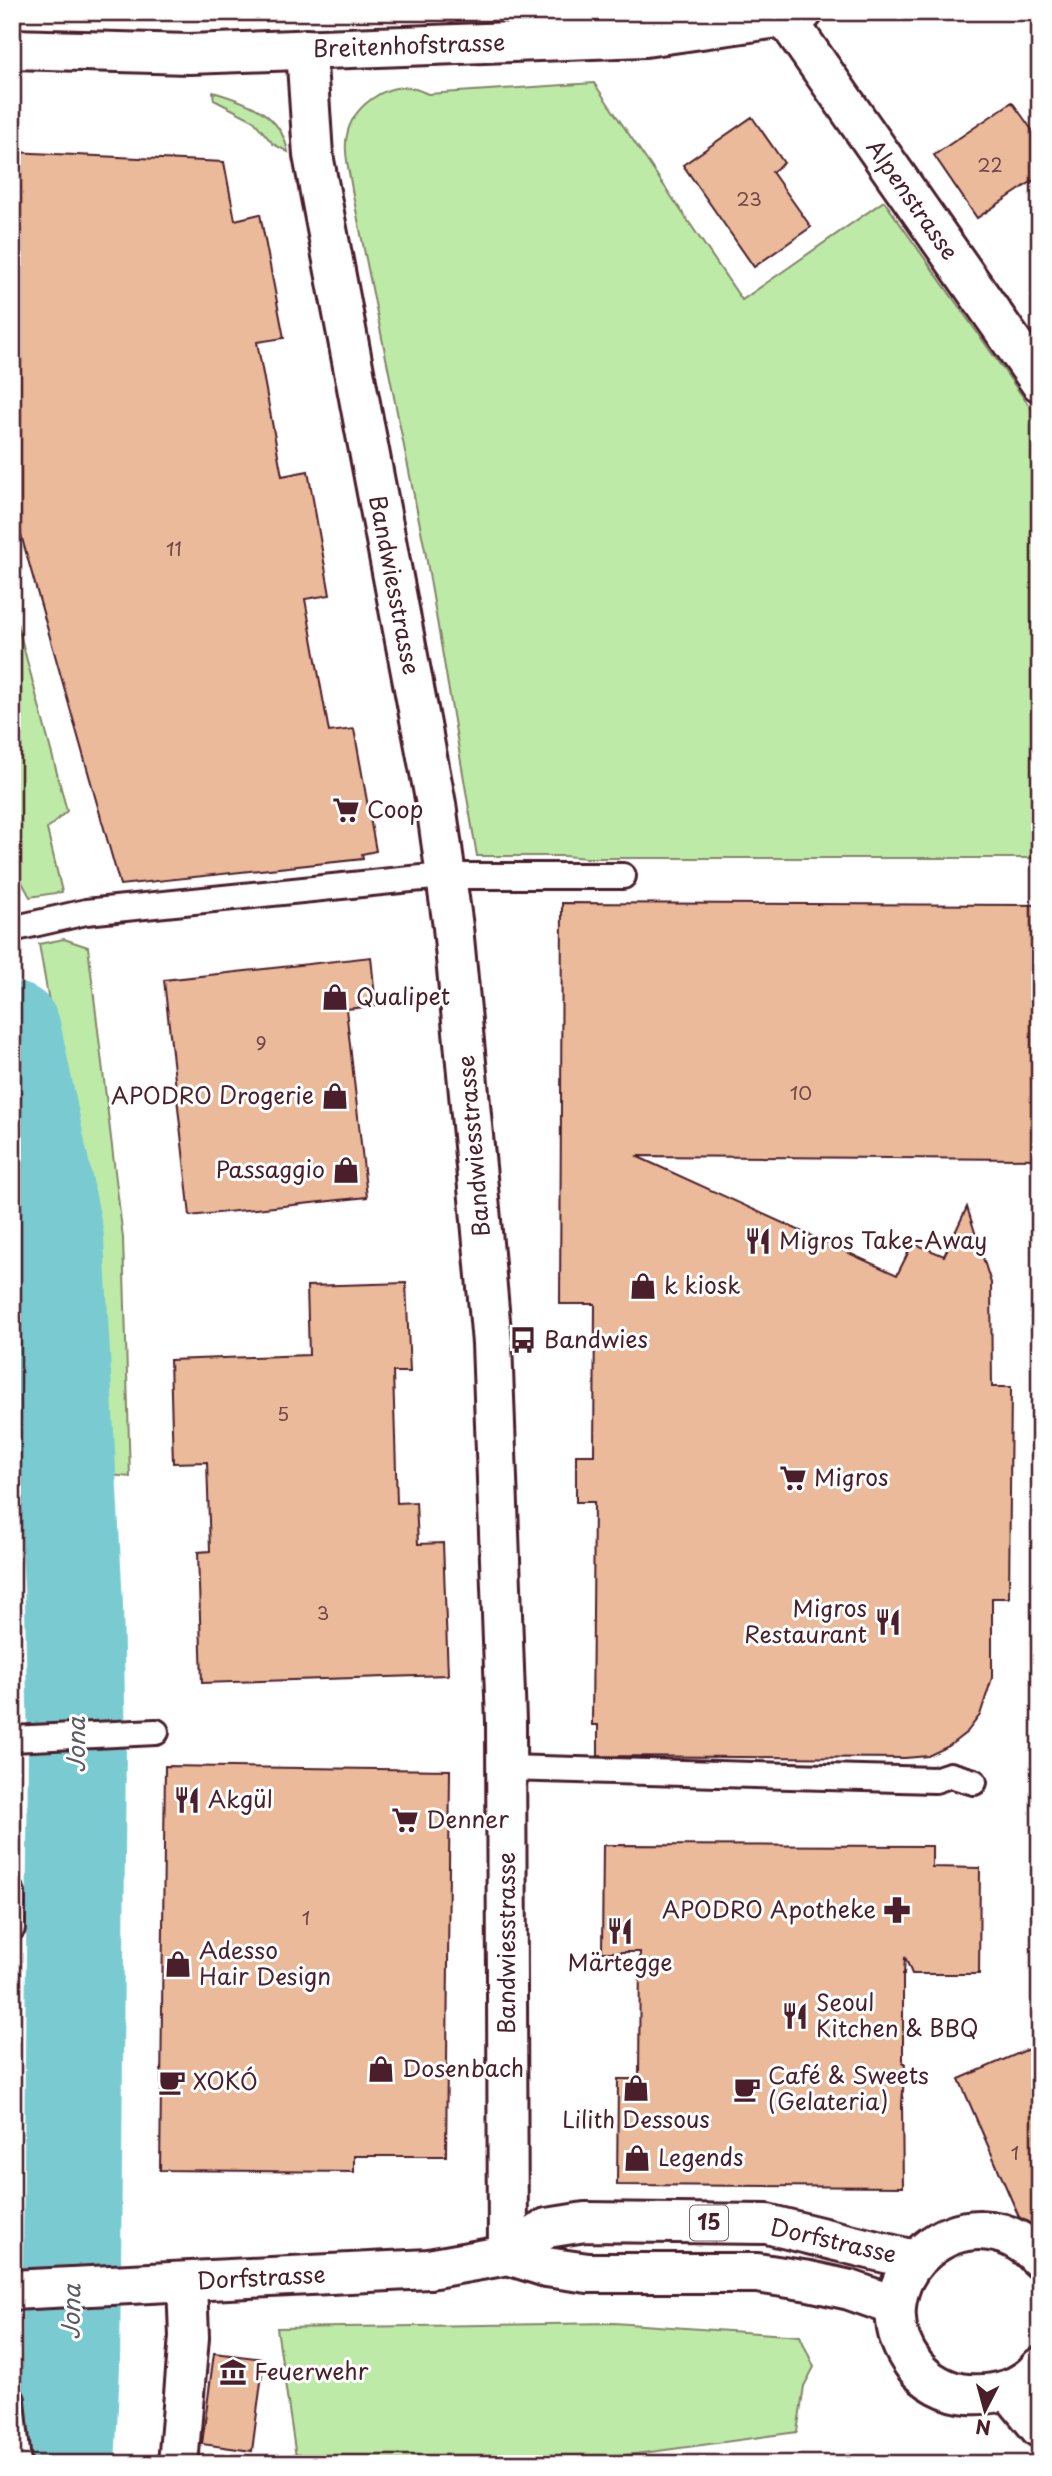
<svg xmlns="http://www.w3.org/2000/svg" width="1052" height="2476" viewBox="0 0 1052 2476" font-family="'Playpen Sans',sans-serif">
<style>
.green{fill:#beeaa8;stroke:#84846a;stroke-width:2}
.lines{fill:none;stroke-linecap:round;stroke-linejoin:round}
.river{stroke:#7acbd1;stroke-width:98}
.building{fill:#eaba9a;stroke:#4a1f2b;stroke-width:2}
.service-casing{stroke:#4a1f2b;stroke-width:30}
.minor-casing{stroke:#4a1f2b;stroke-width:44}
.tertiary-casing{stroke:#4a1f2b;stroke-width:44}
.secondary-casing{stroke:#4a1f2b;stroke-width:44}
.primary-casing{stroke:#4a1f2b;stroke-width:44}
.service{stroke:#fff;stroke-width:24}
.minor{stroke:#fff;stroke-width:38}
.tertiary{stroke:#fff;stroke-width:38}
.secondary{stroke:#fff;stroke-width:38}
.primary{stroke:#fff;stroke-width:38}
.labels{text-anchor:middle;stroke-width:6;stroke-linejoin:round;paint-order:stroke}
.number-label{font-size:19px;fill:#724647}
.shield{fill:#fff;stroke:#80626b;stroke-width:2}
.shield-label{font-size:21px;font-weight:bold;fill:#4a1f2b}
.street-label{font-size:23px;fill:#4a1f2b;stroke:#fff}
.poi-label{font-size:23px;fill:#4a1f2b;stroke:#fff;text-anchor:start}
.water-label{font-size:24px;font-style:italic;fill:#5b5b65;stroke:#fff}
</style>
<rect width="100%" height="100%" fill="#fff"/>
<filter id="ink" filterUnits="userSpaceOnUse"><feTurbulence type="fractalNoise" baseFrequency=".0143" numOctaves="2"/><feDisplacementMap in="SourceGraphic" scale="14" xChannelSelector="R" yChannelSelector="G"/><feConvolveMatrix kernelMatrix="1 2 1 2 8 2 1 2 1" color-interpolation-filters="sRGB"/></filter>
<g filter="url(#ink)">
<path class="green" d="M594,83L742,300L884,201L1040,421V858H587L564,856H477L425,550L352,190C350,174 343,151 347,135C352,108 384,83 412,88C417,89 423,92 428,94Z
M213,92C247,102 281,113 288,152L273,144L253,120L214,100Z
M12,604L67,811L47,829L62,892L30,897L12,864Z
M64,939L88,947L123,1238L130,1477L100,1474L93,1450L83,1199L39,944Z
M12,1166C27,1259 23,1354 32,1447L12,1449Z
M614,2323L800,2336L814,2367L804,2386L797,2432L562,2464H297L277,2328Z"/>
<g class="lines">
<path class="river" d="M12,1031L55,1239L74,1605L77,1749L71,2367L66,2464"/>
</g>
<path class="building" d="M1012,102L1040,141V176L977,218L934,155Z
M752,117L784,163L772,172L811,227L754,267L683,165Z
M12,152L224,162L235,220L260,214L284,338L257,342L282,476L308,471L330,595L305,599L329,732L354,729L376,851L362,854L363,859L120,885L12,503Z
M562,903L1040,905V1159L636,1156L897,1275L913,1243L944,1256L967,1207L991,1283L992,1387H1011L1009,1598H992V1678L980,1715L967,1732L949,1746L928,1756L905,1758L598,1756V1725H592L594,1502H576V1455H594L595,1304H560Z
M371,957L376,1006L346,1009L367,1197L190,1216L164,980Z
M406,1283L410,1372H393L397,1503L416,1502L418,1544L443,1543L448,1675L202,1683L198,1552L210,1551L207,1462L173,1463L170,1360L309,1355L307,1286Z
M165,1766L450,1770L446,2156H354V2172L160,2170Z
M603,1845L932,1846V1867L980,1868L979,1974H912L905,1957L904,1974H903V2063H905L902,2104L903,2187L617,2185L618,2079H639L640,1952H602Z
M1040,2044V2231L1019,2217L959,2079Z
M214,2353L264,2359L252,2451L202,2444Z"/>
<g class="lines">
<defs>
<path id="service" d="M12,929L86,912L411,879L446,876H623
M12,1739L156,1732
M506,1768L935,1780L950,1775L974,1782
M12,1893V1928
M12,2400L18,2464"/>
<path id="minor" d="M785,17L1040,382
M306,49L313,155L436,804L453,927L479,1198L492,1343L506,1722L508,2255
M178,2464L189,2337L187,2282"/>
<path id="tertiary" d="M12,49L189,54L645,37L785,17L803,12"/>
<path id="secondary" d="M1009,2390L1040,2428"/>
<path id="primary" d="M508,2255L547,2228L585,2222L767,2224L914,2260
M1040,2259C969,2180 850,2279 914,2365C926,2381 948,2393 968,2394C994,2396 1023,2389 1040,2367
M12,2290L429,2269L508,2255L546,2267L588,2273H757L809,2281L850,2290L895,2306"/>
</defs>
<use href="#service" class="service-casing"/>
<use href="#minor" class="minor-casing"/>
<use href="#tertiary" class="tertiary-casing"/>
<use href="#secondary" class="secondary-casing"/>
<use href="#primary" class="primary-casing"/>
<use href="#service" class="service"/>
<use href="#minor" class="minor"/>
<use href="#tertiary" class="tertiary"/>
<use href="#secondary" class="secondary"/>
<use href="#primary" class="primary"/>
</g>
</g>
<defs>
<symbol id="supermarket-bare" viewBox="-9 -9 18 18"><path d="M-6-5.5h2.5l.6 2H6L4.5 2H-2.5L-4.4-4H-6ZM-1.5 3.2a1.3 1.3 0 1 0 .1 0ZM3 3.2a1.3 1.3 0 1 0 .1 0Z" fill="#4a1f2b" stroke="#fff" stroke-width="2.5" paint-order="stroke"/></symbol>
<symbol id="shop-bare" viewBox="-9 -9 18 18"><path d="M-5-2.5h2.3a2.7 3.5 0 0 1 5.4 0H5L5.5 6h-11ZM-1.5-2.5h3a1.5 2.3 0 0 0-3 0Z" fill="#4a1f2b" stroke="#fff" stroke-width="2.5" paint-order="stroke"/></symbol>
<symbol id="restaurant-bare" viewBox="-9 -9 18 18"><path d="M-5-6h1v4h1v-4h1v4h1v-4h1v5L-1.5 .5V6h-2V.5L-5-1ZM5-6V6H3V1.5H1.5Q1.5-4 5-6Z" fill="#4a1f2b" stroke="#fff" stroke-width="2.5" paint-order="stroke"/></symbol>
<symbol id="bus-bare" viewBox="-9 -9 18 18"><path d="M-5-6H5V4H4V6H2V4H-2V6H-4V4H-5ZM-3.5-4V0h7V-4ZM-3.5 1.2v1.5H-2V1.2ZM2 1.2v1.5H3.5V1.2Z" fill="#4a1f2b" stroke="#fff" stroke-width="2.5" paint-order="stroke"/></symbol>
<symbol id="pharmacy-bare" viewBox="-9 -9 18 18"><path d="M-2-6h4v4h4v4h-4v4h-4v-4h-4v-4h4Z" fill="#4a1f2b" stroke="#fff" stroke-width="2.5" paint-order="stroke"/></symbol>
<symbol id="cafe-bare" viewBox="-9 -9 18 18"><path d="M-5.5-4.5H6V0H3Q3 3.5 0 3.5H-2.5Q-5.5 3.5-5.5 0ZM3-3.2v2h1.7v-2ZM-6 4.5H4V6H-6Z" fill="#4a1f2b" stroke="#fff" stroke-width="2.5" paint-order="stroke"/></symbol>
<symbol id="museum-bare" viewBox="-9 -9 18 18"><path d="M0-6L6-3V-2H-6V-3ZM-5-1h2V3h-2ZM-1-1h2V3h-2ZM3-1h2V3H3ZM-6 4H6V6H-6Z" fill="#4a1f2b" stroke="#fff" stroke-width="2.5" paint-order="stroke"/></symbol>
</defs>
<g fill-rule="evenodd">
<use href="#supermarket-bare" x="327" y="791" width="38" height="38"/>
<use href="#shop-bare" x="316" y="978" width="38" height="38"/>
<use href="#shop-bare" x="316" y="1077" width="38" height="38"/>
<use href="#shop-bare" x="327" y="1151" width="38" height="38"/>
<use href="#restaurant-bare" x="739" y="1222" width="38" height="38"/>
<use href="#shop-bare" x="624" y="1267" width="38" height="38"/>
<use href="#bus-bare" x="504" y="1321" width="38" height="38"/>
<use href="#supermarket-bare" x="774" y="1459" width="38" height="38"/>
<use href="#restaurant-bare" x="869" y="1603" width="38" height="38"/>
<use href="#restaurant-bare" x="168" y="1781" width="38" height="38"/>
<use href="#supermarket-bare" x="386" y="1801" width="38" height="38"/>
<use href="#pharmacy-bare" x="878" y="1891" width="38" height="38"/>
<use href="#restaurant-bare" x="601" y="1912" width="38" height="38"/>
<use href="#shop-bare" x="159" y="1945" width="38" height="38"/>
<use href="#restaurant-bare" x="776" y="1997" width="38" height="38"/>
<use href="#shop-bare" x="362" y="2050" width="38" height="38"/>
<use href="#cafe-bare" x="153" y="2063" width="38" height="38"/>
<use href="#shop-bare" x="617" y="2069" width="38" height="38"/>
<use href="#cafe-bare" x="728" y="2070" width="38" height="38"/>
<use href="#shop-bare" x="618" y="2139" width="38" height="38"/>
<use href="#museum-bare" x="214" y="2353" width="38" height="38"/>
</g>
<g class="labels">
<g class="number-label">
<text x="990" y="172">22</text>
<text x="749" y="206">23</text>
<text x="174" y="556">11</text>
<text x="261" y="1050">9</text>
<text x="801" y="1100">10</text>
<text x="283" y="1421">5</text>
<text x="323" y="1620">3</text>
<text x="306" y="1925">1</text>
<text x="1015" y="2160">1</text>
</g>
<rect class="shield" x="690" y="2205.5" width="38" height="35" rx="5"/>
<g class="shield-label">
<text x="709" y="2230">15</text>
</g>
<g class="street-label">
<text transform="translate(409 46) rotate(-2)" y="8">Breitenhofstrasse</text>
<text transform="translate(912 200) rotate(55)" y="8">Alpenstrasse</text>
<text transform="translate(394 585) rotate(79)" y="8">Bandwiesstrasse</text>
<text transform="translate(474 1146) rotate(-95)" y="8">Bandwiesstrasse</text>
<text transform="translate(507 1943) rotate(-90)" y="8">Bandwiesstrasse</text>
<text transform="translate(833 2241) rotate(13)" y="8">Dorfstrasse</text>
<text transform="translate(261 2278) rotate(-3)" y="8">Dorfstrasse</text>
</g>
<g class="poi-label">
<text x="367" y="818">Coop</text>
<text x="356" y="1005">Qualipet</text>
<text x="314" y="1104" text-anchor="end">APODRO Drogerie</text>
<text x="325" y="1178" text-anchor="end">Passaggio</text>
<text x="779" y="1249">Migros Take-Away</text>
<text x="664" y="1294">k kiosk</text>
<text x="544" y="1348">Bandwies</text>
<text x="814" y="1486">Migros</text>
<text x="867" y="1617" text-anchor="end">Migros<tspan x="867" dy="26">Restaurant</tspan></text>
<text x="208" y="1808">Akgül</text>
<text x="426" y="1828">Denner</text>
<text x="876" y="1918" text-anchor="end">APODRO Apotheke</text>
<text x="199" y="1959">Adesso<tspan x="199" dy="26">Hair Design</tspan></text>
<text x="620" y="1971" text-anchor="middle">Märtegge</text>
<text x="816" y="2011">Seoul<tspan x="816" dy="26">Kitchen &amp; BBQ</tspan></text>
<text x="402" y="2077">Dosenbach</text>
<text x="768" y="2084">Café &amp; Sweets<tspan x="768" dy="26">(Gelateria)</tspan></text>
<text x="193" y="2090">XOKÓ</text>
<text x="636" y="2128" text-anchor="middle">Lilith Dessous</text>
<text x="658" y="2166">Legends</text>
<text x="254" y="2380">Feuerwehr</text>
</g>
<g class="water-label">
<text transform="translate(77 1745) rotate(-90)" y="8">Jona</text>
<text transform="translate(72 2312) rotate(-89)" y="8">Jona</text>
</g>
</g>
<rect width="1052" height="2476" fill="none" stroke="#fff" stroke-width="42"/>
<rect x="21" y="21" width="1010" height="2434" fill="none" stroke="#4a1f2b" stroke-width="2.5" filter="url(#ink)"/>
<g transform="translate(985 2410) rotate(186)" stroke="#ffffff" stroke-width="5" paint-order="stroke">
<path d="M0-5L12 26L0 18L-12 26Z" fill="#4a1f2b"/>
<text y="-10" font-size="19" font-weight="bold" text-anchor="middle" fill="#4a1f2b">N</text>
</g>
</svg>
